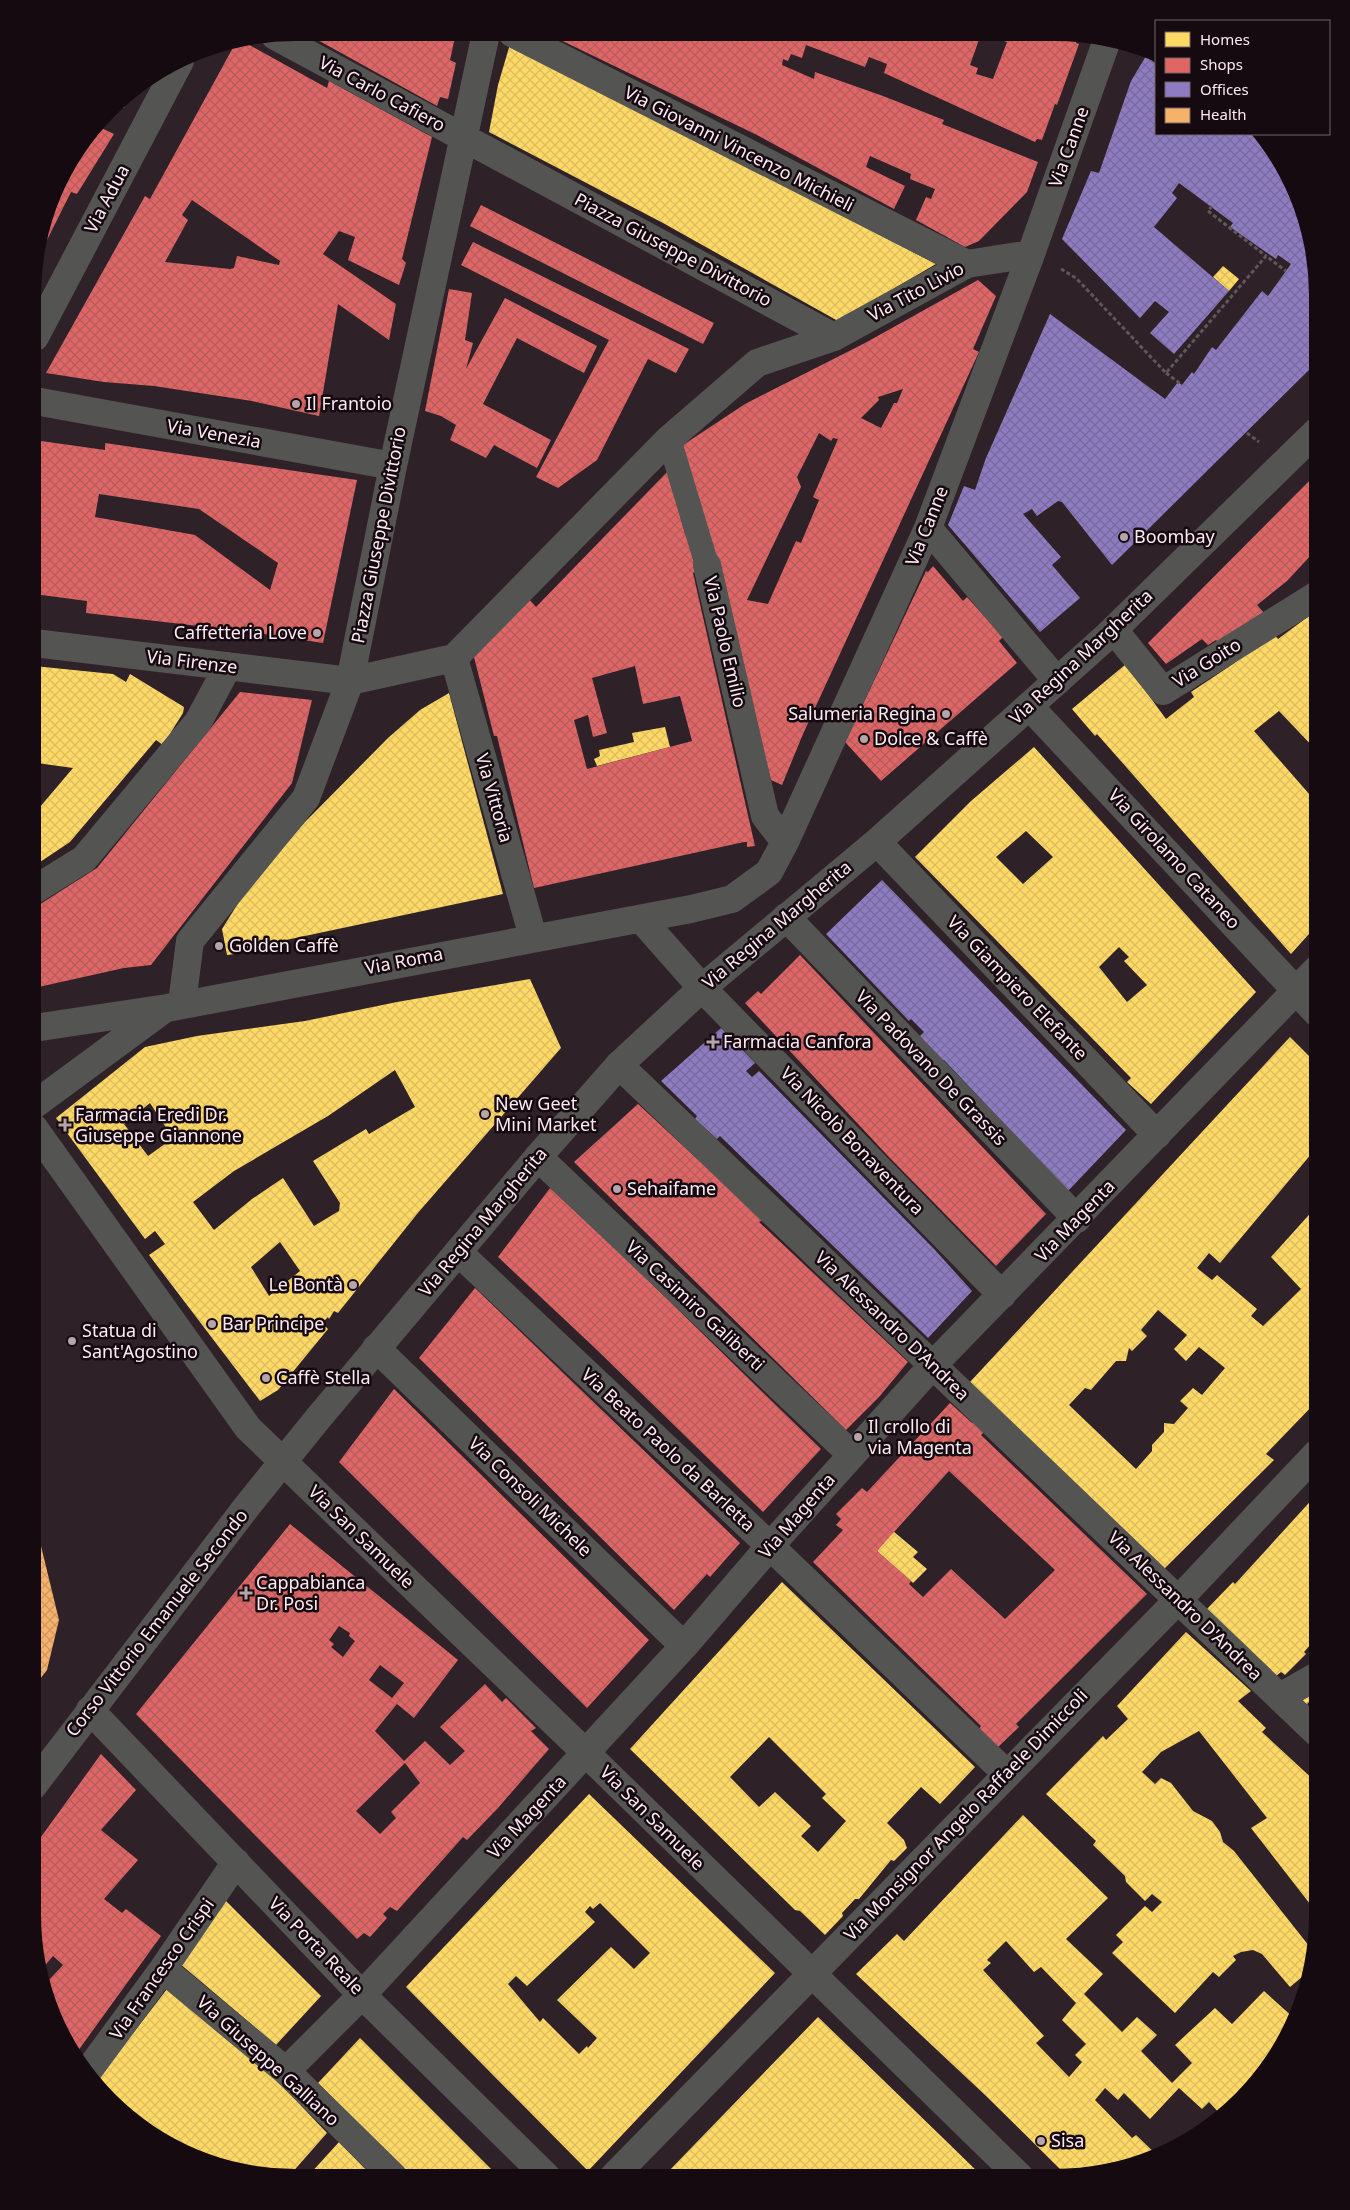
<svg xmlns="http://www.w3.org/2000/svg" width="1350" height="2210" viewBox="0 0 1350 2210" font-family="'Noto Sans',sans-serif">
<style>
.homes{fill:url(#homes-cross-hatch);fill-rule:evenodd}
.shops{fill:url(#shops-cross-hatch);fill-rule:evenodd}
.offices{fill:url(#offices-cross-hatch)}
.health{fill:url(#health-cross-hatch)}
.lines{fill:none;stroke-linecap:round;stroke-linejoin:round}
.path{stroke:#5e5959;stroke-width:3;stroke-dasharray:4 2.5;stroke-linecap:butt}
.pedestrian{stroke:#545452;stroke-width:24}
.minor{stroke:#545452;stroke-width:28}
.tertiary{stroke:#545452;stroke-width:28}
.poi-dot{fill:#b6a4ab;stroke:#150a0f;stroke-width:2}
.labels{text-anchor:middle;stroke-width:5;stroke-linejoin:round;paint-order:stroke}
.street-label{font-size:18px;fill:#feeaf2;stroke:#150a0f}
.poi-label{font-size:18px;fill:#feeaf2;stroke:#150a0f;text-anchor:start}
</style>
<defs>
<pattern id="homes-cross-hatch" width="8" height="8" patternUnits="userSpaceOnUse" patternTransform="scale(1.25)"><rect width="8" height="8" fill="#ffd966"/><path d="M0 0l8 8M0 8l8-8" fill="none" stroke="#dbbc60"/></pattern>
<pattern id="shops-cross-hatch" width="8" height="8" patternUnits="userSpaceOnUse" patternTransform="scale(1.25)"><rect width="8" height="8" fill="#e06666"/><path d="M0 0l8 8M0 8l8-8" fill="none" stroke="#b45c5d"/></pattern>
<pattern id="offices-cross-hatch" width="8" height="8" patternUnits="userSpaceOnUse" patternTransform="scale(1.25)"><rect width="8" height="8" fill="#8e7cc3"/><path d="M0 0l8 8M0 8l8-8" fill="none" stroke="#776998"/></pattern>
<pattern id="health-cross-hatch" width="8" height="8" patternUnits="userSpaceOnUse" patternTransform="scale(1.25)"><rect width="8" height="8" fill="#f6b26b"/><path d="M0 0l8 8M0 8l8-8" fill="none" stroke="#cc9762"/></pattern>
</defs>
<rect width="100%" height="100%" fill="#2f2128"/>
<path class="homes" d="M510,44L936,264L838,321L663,223L489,132L498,85Z
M1223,266L1239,279L1229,291L1213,277Z
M1317,610V751L1279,711L1254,731L1317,803V925L1291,954L1097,734L1095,736L1072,709L1126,664L1166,719L1194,697L1191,692L1233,664L1273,633L1278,639Z
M34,666L113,674L126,682L130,674L184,707L183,713L163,745L156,740L70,842L34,866V814L73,768L37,763L34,779Z
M449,693L503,894L286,940V947L227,955L222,929L247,889L305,822L388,738L420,710Z
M665,727L670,747L597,766L594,759L600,756L599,750L634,742L632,733Z
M1034,747L1256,992L1151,1104L1127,1082L1131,1078L915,857L971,801ZM1026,831L1053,857L1023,884L996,857ZM1119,947L1129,957L1124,961L1147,985L1127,1002L1099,967Z
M530,979L561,1048L417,1214L338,1313L334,1311L329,1319L328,1317L322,1323L328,1329L278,1390L260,1401L149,1255L165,1244L155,1231L145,1239L56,1118L145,1047L197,1036L305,1021L397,1002ZM395,1070L415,1107L369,1134L366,1129L313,1161L340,1203L339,1211L314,1226L283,1178L252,1199L214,1230L193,1202L234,1171L328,1116ZM150,1103L174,1140L170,1143L169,1141L148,1156L124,1124ZM280,1242L300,1271L269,1296L251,1267Z
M1290,1037L1317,1064V1147L1220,1263L1209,1253L1197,1268L1212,1280L1217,1275L1257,1309L1251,1316L1263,1326L1301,1289L1271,1257L1316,1207L1312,1204L1317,1197V1401L1266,1454L1274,1460L1164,1569L970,1382ZM1158,1310L1187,1335L1174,1349L1186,1361L1199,1347L1225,1368L1202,1395L1193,1388L1180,1401L1188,1408L1174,1424L1164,1423V1432L1152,1445V1451L1136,1469L1069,1405L1085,1388L1091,1390L1116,1361H1126L1129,1348L1132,1351L1147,1336L1141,1330Z
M1317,1494V1571L1312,1576L1317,1581V1637L1304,1652L1306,1654L1285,1675L1281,1672L1276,1676L1206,1610L1233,1582L1235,1584Z
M893,1531L918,1552L913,1557L927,1569L913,1583L877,1551Z
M782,1582L975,1767L940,1804L921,1787L887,1823L904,1840L907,1848L894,1861L891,1860L859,1899H855L842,1913L843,1916L825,1935L800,1911L795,1910L630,1749ZM769,1737L826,1794L822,1798L846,1821L818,1852L801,1836L811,1826L775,1792L759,1807L730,1777Z
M1186,1632L1251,1691L1238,1701L1266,1728L1262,1732L1317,1783V1913L1251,1828L1267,1818L1199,1731L1161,1752L1142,1772L1155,1784L1161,1778L1171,1783L1193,1811L1212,1821L1220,1832L1223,1842L1234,1851L1313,1951L1308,1972L1290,1987L1262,1954L1253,1950L1241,1952L1233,1956L1236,1960L1219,1977L1213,1972L1175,2013L1112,1953L1123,1942L1116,1935L1145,1906L1152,1912L1162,1902L1152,1894L1145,1901L1126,1882L1125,1876L1093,1845L1096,1841L1046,1794L1103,1736L1106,1740L1128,1719L1117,1706Z
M1317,1686V1712L1308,1702L1307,1705L1299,1698Z
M589,1794L775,1973L588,2171L406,1987ZM600,1903L650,1953L634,1969L611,1947L557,2000L597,2038L588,2048L587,2046L579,2054L543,2018L540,2022L508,1984L516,1976L527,1986L595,1922L585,1912L590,1906L593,1909Z
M1023,1815L1108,1898L1066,1939L1103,1974L1084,1994L1122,2032L1137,2017L1157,2035L1141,2051L1172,2083L1192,2063L1175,2045L1215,2008L1232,2024L1264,1991L1295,2019L1263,2075L1222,2116L1209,2102L1202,2109L1179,2088L1150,2119L1124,2093L1118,2100L1105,2088L1095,2100L1132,2138L1136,2135L1158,2156L1155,2158L1066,2175L985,2095L856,1974L897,1934L904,1941ZM1006,1941L1034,1972L1041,1967L1076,2003L1062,2020L1086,2044L1075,2055L1082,2062L1069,2077L1036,2043L1044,2036L983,1970L991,1963L987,1960Z
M222,1897L321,1996L276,2045L179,1963Z
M167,1989L268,2071L327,2133L290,2175H261L195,2158L135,2123L95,2083Z
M818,2017L942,2137L983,2177L664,2176Z
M360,2038L498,2176H409L318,2083Z
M339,2142L372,2176L309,2175Z"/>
<path class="shops" d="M305,33H456L450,60L456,63L448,99L440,97L437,106Z
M546,33L646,34L666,41L669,34H981L970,65L978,68L976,74L993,79L1007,42L998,39L1000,35H1079L1076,43L1079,44L1057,105L1055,104L1042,140L1037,139L1035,142L884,73L887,64L869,57L865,67L806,45L802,58L791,54L788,61L783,59L782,65L814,79L815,72L883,96L944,120L942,124L1038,162L1027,192L979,241L965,247L916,220L926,197L931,199L935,189L910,179L911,174L870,156L866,167L905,186L894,209L757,135Z
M244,42L327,88L329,81L432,137L402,259L406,263L399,285L348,260L355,237L339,231L323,254L396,304L389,340L338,304L319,416L252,401L154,386L104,382L46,373L145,196L150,199L235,44ZM192,200L280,261L279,265L237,256L234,268L230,269L165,262L188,220L182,215Z
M127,94L124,108L115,107L122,98Z
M99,127L114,134L77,194L71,192L39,256L36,255L60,179Z
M481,205L714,323L703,344L470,226Z
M473,242L689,349L676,373L648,359L597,460L558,488L536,477L609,340L461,265Z
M978,280L996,296L973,349L979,352L803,734L782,785L771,780L683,445L745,404L865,343ZM903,389L897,403H894L881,428L861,418L879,400L878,397ZM819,433L831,441L833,438L838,439L813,497L819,500L801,543L796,541L768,604L747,600L801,487L797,477Z
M449,289L472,293L465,340L473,343L466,369L505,298L597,346L584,373L517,338L483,404L551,440L537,468L494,445L486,458L450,440L456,425L441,416L425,411Z
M34,440L105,450V443L357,480L323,643L251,632L86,613L87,601L34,594ZM99,494L199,509L278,563L270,590L195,535L95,517Z
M668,471L685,534L693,535L703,568L693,573L755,846L747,847V842H744L534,888L497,736H494L474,657L529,599L536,607ZM635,666L643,704L680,696L692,741L587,769L574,720L588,715L593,737L607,733L592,678Z
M1317,473V557L1312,554L1287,581L1257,605L1266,615L1220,644L1216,640L1208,645L1202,639L1166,664L1148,643Z
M933,566L963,601L967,597L1003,637L999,641L1017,663L881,781L845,742L926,571L928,572Z
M240,692L312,700L292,783L151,965L124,968L34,988V908L97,868Z
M800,955L1046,1214L996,1266L888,1156L745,1003L758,991L761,994Z
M638,1104L763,1220L759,1222L908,1362L879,1397L846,1430L574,1162Z
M550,1188L622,1255L821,1449L763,1512L596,1349L498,1257Z
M475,1288L740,1543L710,1577L707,1574L674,1610L419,1358Z
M394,1389L649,1640L587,1708L339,1462Z
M950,1403L972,1423L974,1422L984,1432L981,1435L1147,1594L1016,1724L1019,1727L998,1747L979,1729L981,1726L813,1562L843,1530L836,1525L841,1519L836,1514L862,1488L867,1492ZM949,1471L1055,1570L1005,1619L951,1569L923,1597L909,1584L911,1581L877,1551Z
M290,1524L458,1660L414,1718L397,1704L375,1731L404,1761L425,1741L450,1765L465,1751L440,1727L485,1684L502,1702L506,1698L536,1728L531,1731L549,1749L498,1808L467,1840L463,1837L397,1911L390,1907L383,1914L387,1918L370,1937L364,1933L357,1939L136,1714ZM339,1626L350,1633L349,1636L355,1641L343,1657L331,1647L334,1644L329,1640ZM380,1665L404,1683L392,1698L369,1680ZM405,1763L420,1783L391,1812L396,1818L380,1834L356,1811Z
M101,1754L136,1790L101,1830L138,1860L104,1899L122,1913L126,1909L161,1936L75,2055L52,2015L45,1978L48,1981L63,1965L53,1956L43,1968L32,1915L33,1848Z"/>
<path class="offices" d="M1146,56L1156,64V134H1256L1267,142L1298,195L1317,295V362L1112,565L1062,502L1058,501L1037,516L1032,509L1023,514L1061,557L1052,565L1080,598L1040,632L948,525L964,486L975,490L986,458L1050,314L1165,399L1178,382L1182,385L1192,372L1194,374L1212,347L1216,350L1262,291L1268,296L1291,264L1278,255L1276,259L1230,227L1233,223L1179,183L1172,193L1177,198L1154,227L1229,291L1174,354L1150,333L1169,312L1155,301L1140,318L1062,239L1091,171L1099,173L1131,81Z
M882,880L1126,1130L1068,1191L944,1060L943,1061L919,1037L924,1032L911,1019L909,1021L826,934Z
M721,1028L755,1063L746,1071L752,1077L759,1071L935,1250L972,1291L928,1338L720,1136L717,1139L695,1119L697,1116L661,1081Z"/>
<path class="health" d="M33,1513L59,1620L47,1670L33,1688Z"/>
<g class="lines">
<path class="path" d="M1261,137L1263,135
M1212,206L1208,211L1266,256
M1061,269L1076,278L1166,373L1266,256L1286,271
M1166,373L1182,385
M1247,433L1259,442"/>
<path class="pedestrian" d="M669,439L707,565"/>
<path class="minor" d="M512,33L967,264
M275,36L834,337
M35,337L180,61
M35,401L393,466
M928,528L1057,681
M707,565L765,816L785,842
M1114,630L1163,691L1317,595
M34,643L350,681L454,658L669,439L757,363L834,337L967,264L1031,254
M454,658L533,937
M1029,706L1317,1013
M877,842L1157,1135
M34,890L84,859L198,722L228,666
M786,917L1077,1219
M642,920L702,988L1002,1295
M182,1003L190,941L306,798L350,681L393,466L486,33
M34,1028L167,1008L691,909L732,899L769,872L785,842L928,528L1031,254L1107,40
M619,1065L1317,1733
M34,1105L163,1010
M34,1128L248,1428L586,1753L1020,2177
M538,1157L852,1455
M458,1252L770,1546L1007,1774
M376,1348L684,1646
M1280,1697L1317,1676
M90,1710L362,1995L546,2176
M163,1969L286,2071L393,2176
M286,2071L362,1995L684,1646L770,1546L932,1366L1317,969
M86,2074L163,1969L236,1862
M614,2176L1179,1599L1317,1453"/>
<path class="tertiary" d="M33,1786L248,1505L320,1416L538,1157L619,1065L702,988L877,842L1105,638L1317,431"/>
</g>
<g class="poi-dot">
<circle cx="296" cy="404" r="5"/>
<circle cx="1124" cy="537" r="5"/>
<circle cx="317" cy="633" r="5"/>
<circle cx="946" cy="714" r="5"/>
<circle cx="864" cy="739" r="5"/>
<circle cx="219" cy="946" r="5"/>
<path d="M710.5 1034.5h5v5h5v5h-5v5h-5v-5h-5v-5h5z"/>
<circle cx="485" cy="1114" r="5"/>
<path d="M62.5 1117.5h5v5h5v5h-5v5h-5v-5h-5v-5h5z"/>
<circle cx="617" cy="1189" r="5"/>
<circle cx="353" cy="1285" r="5"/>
<circle cx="212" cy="1324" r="5"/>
<circle cx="72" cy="1341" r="5"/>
<circle cx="266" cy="1378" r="5"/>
<circle cx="858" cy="1437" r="5"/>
<path d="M243.5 1585.5h5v5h5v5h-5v5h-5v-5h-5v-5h5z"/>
<circle cx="1041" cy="2141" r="5"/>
</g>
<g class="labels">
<g class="street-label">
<text transform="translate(382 94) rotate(28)" y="6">Via Carlo Cafiero</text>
<text transform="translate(1069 147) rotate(-70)" y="6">Via Canne</text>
<text transform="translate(739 149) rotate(27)" y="6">Via Giovanni Vincenzo Michieli</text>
<text transform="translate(107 199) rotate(-62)" y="6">Via Adua</text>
<text transform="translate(673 250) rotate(28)" y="6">Piazza Giuseppe Divittorio</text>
<text transform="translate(916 292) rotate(-28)" y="6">Via Tito Livio</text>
<text transform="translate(214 434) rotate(10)" y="6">Via Venezia</text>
<text transform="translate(927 526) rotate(-68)" y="6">Via Canne</text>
<text transform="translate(379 535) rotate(-79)" y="6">Piazza Giuseppe Divittorio</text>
<text transform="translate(725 642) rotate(77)" y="6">Via Paolo Emilio</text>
<text transform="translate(1081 657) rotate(-43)" y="6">Via Regina Margherita</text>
<text transform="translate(192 662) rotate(7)" y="6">Via Firenze</text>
<text transform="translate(1207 663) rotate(-32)" y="6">Via Goito</text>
<text transform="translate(494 798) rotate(74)" y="6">Via Vittoria</text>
<text transform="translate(1174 859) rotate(47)" y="6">Via Girolamo Cataneo</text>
<text transform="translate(777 925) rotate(-40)" y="6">Via Regina Margherita</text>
<text transform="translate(404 961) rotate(-11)" y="6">Via Roma</text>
<text transform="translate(1017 988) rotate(46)" y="6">Via Giampiero Elefante</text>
<text transform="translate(931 1068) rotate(46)" y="6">Via Padovano De Grassis</text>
<text transform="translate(852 1141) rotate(46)" y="6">Via Nicolò Bonaventura</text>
<text transform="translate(1075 1221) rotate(-46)" y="6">Via Magenta</text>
<text transform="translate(483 1222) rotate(-50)" y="6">Via Regina Margherita</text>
<text transform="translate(695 1306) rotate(43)" y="6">Via Casimiro Galiberti</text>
<text transform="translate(892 1326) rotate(44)" y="6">Via Alessandro D'Andrea</text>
<text transform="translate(668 1450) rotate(43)" y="6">Via Beato Paolo da Barletta</text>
<text transform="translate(530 1497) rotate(44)" y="6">Via Consoli Michele</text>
<text transform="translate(797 1516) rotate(-49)" y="6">Via Magenta</text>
<text transform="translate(361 1537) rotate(44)" y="6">Via San Samuele</text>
<text transform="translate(1185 1606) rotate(44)" y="6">Via Alessandro D'Andrea</text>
<text transform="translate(157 1623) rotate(-52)" y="6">Corso Vittorio Emanuele Secondo</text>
<text transform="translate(966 1815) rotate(-46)" y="6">Via Monsignor Angelo Raffaele Dimiccoli</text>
<text transform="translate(527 1817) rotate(-47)" y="6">Via Magenta</text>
<text transform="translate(652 1818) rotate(45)" y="6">Via San Samuele</text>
<text transform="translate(316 1946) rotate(46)" y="6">Via Porta Reale</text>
<text transform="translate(162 1969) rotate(-55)" y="6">Via Francesco Crispi</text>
<text transform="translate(268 2061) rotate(42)" y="6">Via Giuseppe Galliano</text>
</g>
<g class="poi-label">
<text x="306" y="410">Il Frantoio</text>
<text x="1134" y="543">Boombay</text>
<text x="307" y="639" text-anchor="end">Caffetteria Love</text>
<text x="936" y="720" text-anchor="end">Salumeria Regina</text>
<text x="874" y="745">Dolce &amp; Caffè</text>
<text x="229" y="952">Golden Caffè</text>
<text x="723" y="1048">Farmacia Canfora</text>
<text x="495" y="1110">New Geet<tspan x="495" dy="21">Mini Market</tspan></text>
<text x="75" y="1121">Farmacia Eredi Dr.<tspan x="75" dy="21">Giuseppe Giannone</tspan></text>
<text x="627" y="1195">Sehaifame</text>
<text x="343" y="1291" text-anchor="end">Le Bontà</text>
<text x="222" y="1330">Bar Principe</text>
<text x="82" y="1337">Statua di<tspan x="82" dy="21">Sant'Agostino</tspan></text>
<text x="276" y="1384">Caffè Stella</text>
<text x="868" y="1433">Il crollo di<tspan x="868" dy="21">via Magenta</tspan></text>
<text x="256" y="1589">Cappabianca<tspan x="256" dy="21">Dr. Posi</tspan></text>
<text x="1051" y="2147">Sisa</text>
</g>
</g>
<path d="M0 0H1350V2210H0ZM295 41H1055A254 254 0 0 1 1309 295V1915A254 254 0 0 1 1055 2169H295A254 254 0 0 1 41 1915V295A254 254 0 0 1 295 41Z" fill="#150a0f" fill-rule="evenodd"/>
<rect x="1155" y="20" width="175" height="115" fill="#150a0f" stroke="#72646a"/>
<rect x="1165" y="32" width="25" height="15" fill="#ffd966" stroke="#72646a"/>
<text x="1200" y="45" font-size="15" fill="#feeaf2">Homes</text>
<rect x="1165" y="58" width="25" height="15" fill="#e06666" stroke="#72646a"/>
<text x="1200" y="70" font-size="15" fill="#feeaf2">Shops</text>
<rect x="1165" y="82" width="25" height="15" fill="#8e7cc3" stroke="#72646a"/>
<text x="1200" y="95" font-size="15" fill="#feeaf2">Offices</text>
<rect x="1165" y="108" width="25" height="15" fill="#f6b26b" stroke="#72646a"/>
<text x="1200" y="120" font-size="15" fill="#feeaf2">Health</text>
</svg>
